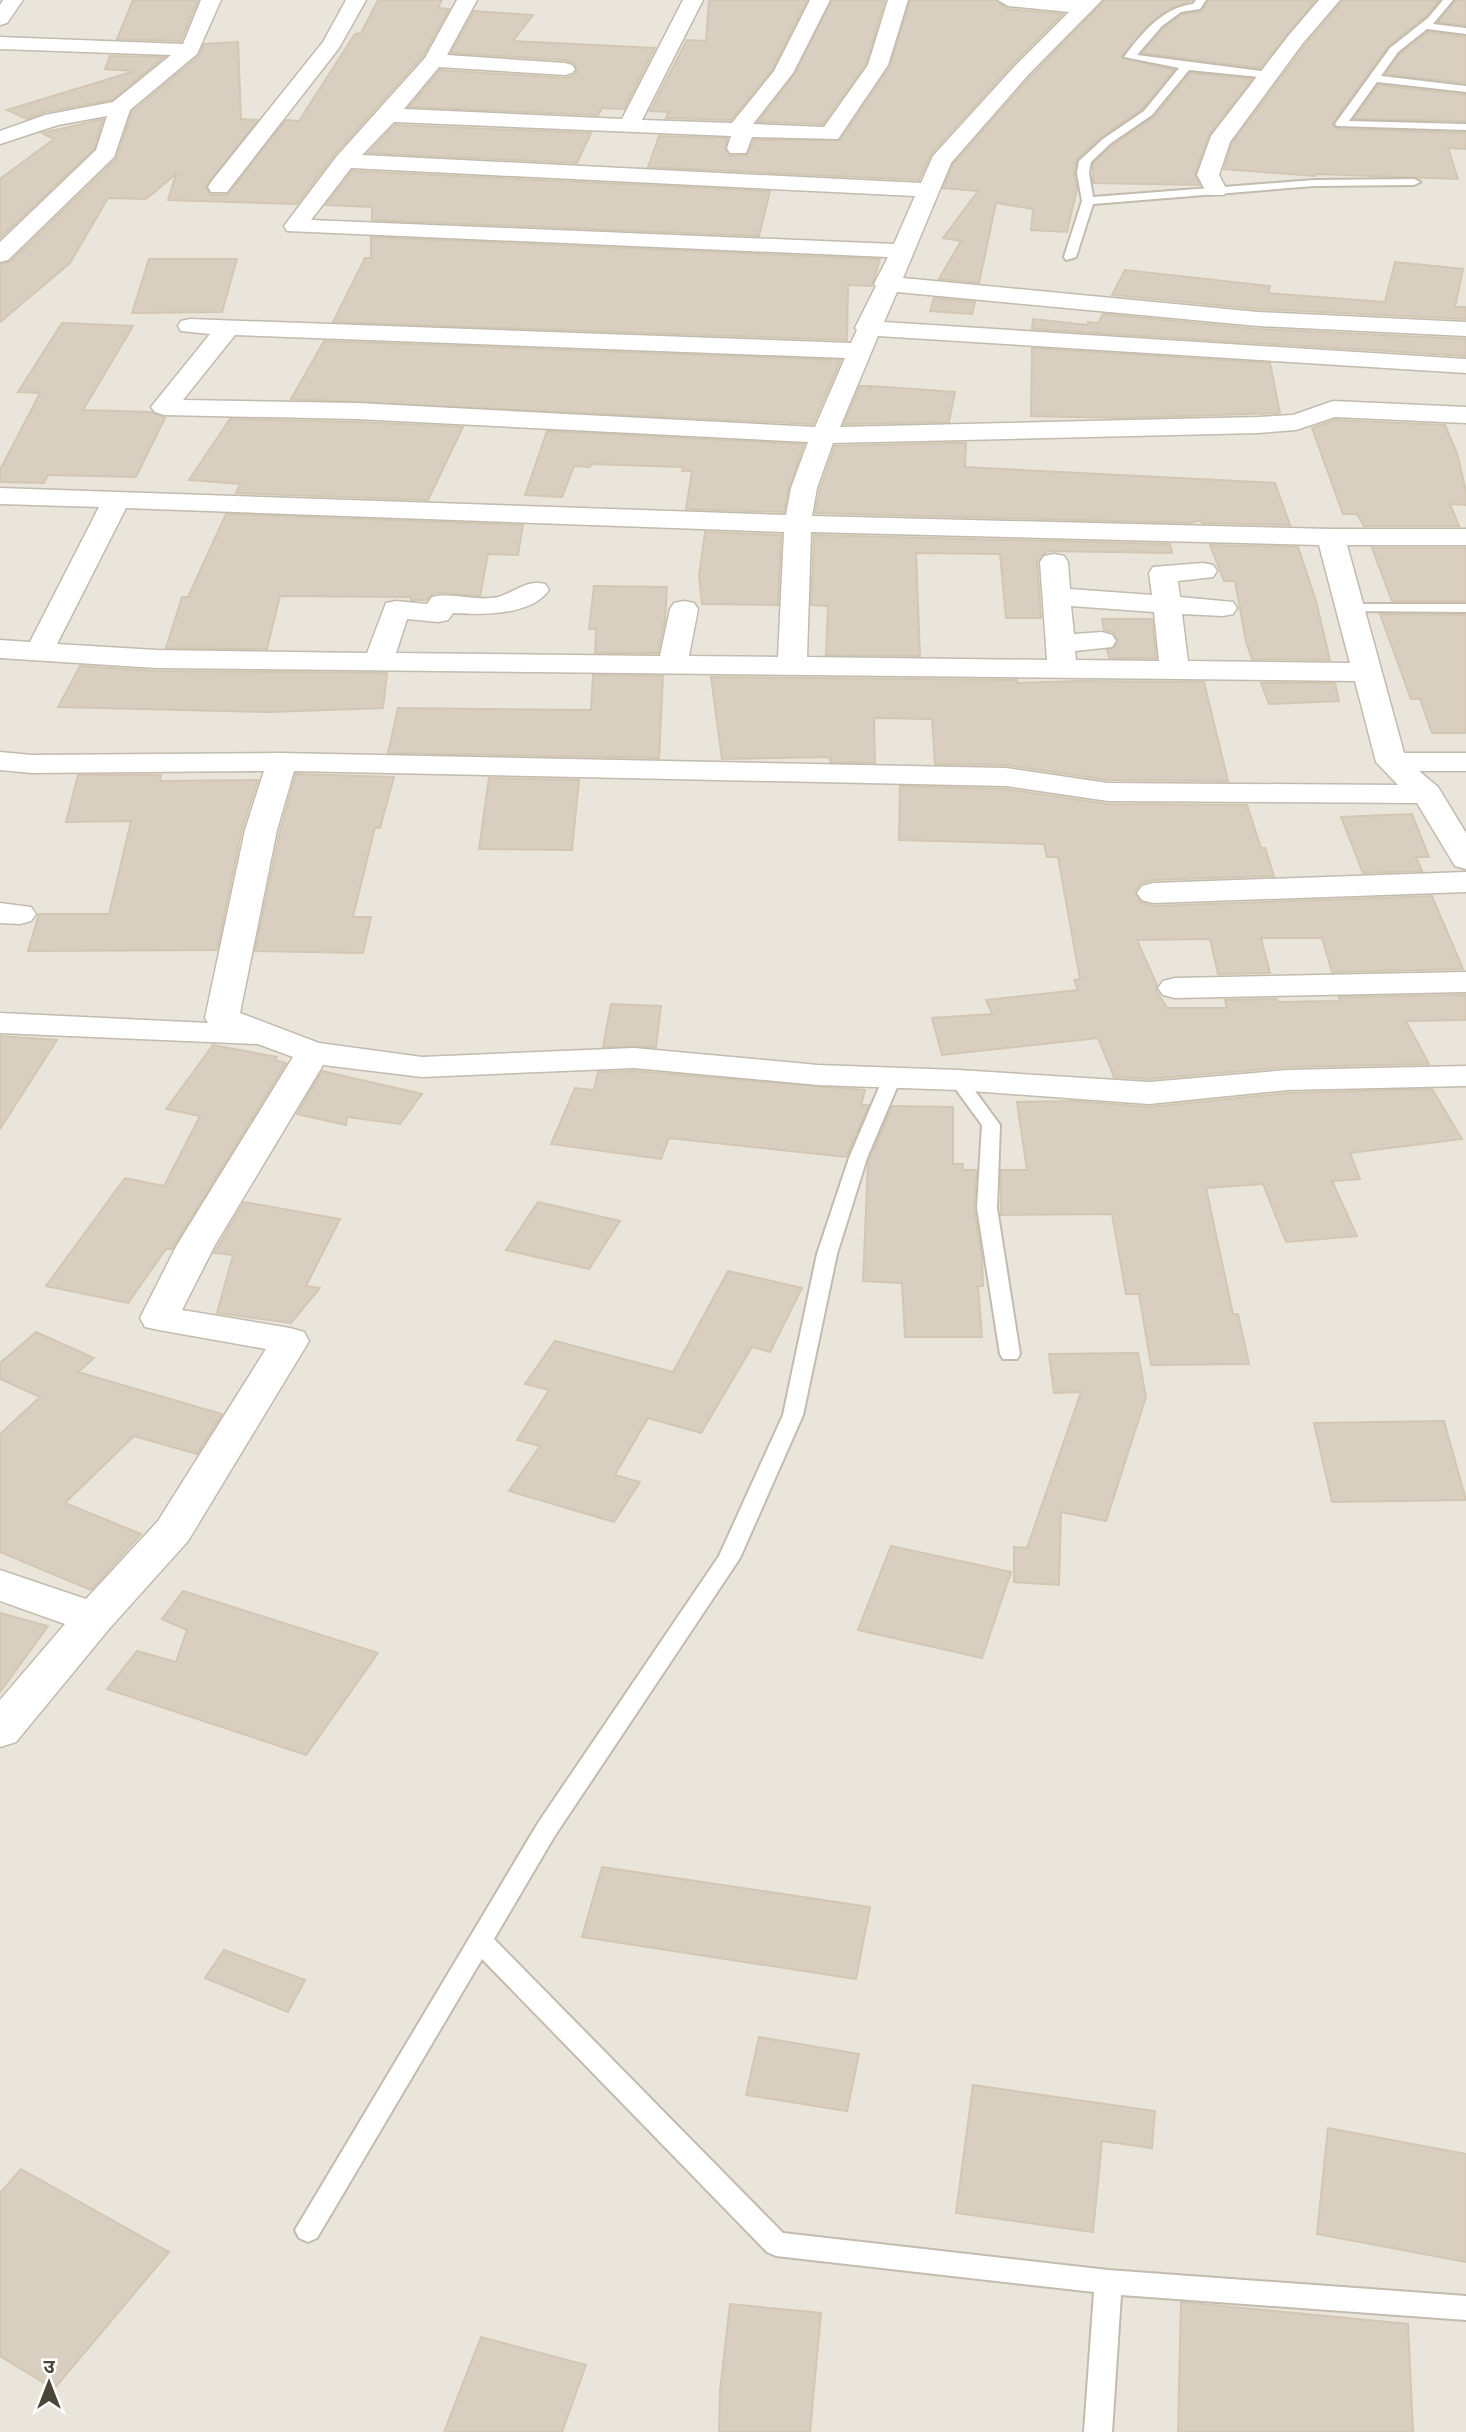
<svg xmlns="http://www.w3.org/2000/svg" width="1466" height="2432" viewBox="0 0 1466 2432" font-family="'Fira Sans','Noto Sans Devanagari',sans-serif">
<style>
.residential{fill:#eae5da}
.building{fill:#d8cfc1;stroke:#d3c7b4;stroke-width:2}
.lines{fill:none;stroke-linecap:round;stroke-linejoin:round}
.lane-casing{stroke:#c2bbae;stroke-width:4}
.street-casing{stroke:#c2bbae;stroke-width:3}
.lane{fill:#fff;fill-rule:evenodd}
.street{fill:#fff;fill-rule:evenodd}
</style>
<rect width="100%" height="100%" fill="#f6f3ec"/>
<path class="residential" d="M0,0H1466V2432H0Z"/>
<path class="building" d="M133,0H198L181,41L117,39Z
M378,0H442L438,8L449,9L423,56L335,154L297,204L168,200L176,174L146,199L108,198L70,263L0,322V264L10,262L116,159L132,112L199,56L204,44L238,42L241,119L258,120L206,186L211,195H227L286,120L299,121L355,34L361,33Z
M709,0H807L772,70L731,120L666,118L669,112L650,111L687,40L706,41Z
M832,0H885L866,64L823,124L758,122L795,74Z
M910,0H996L1008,9L1063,14L1012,65L931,154L919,180L648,167L659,136L727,138L725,149L730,156L747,155L754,140H840L890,66Z
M1105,0H1193L1171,8L1152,21L1121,57L1174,70L1142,109L1101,137L1077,159L1074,173L1077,189L1067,232L1031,230L1033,209L996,203L979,283L939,279L961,241L943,238L978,191L943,188L953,164L1030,77Z
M1209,0H1316L1260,68L1142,53L1164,28L1182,14L1200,12Z
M1343,0H1440L1426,16L1388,46L1332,124L1337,129L1466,133V149L1448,148L1458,179L1316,174L1315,176L1224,169L1232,143L1305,45Z
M1456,0H1466V25L1438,22Z
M474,11L533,15L513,41L655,48L624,109L602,108L598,115L409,107L440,70L565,78L573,76L577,71L574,63L565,60L451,53Z
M1428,32L1466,37V83L1386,74L1400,54Z
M110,56L164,57L112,100L45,112L27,119L7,110L135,71L105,69Z
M1190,73L1252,79L1209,135L1195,174L1200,185L1093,183V163L1113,145L1154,117Z
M1378,85L1466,95V121L1354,119Z
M103,119L94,149L0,238V179L54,139L42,133Z
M395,125L591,133L577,163L368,153Z
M352,171L770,191L759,236L372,220V207L326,205Z
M371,237L880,259L872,286L848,285L847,340L333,322L365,258H371Z
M149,259H237L222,312L132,313Z
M1395,262L1463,269L1455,307H1466V319L1258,309L1112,295L1125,270L1270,286L1268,293L1385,302Z
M934,298L975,302L972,314L930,311Z
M1103,314L1258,329L1466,339V356L1032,329L1033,319L1088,325V322L1098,323Z
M62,323L133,326L83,410L152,412L165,418L136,477L48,475L44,483L0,482V470L40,393L18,392Z
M324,341L841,360L813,424L291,399Z
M1032,348L1270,363L1280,413L1120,418L1031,416Z
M860,386H870L869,391L872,386L955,392L949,422L844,424Z
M230,419L357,422L463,427L428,500L236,493L240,484L189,480Z
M1335,420L1445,425L1457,453L1466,492V505L1450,504L1459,526H1364L1357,514H1343L1312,428Z
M547,431L804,444L789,487L784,512L686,509L692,471H682L683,467L591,464L590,467L574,466L562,497L525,495Z
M951,443H966L965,467L1275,483L1290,525L1202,523L1201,520L1191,523L815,513L820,489L835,446Z
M226,514L523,525L518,555L488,554L480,596L440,593L432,594L427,600H411V597L280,596L267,649L166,648L182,597H188Z
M705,532L781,535L778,605L702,604L699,576Z
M814,535L1170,544L1172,553L1047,551L1037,562L1041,618H1006L1000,554L916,553L920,656L826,655L828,606L811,605Z
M1210,545L1298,547L1316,601L1330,660L1252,659L1246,642L1235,581H1224Z
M1372,548H1466V601H1392Z
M594,586L667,587L665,620L658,653H595L596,629H589Z
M1380,614L1466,615V733H1432L1420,699H1411Z
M1102,619H1152L1156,658H1109L1107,650L1114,648L1118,640L1113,632L1104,630Z
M80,666L156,671L387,673L383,708L269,712L58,707Z
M593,675L663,676L659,758L388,753L398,708L591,710Z
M711,677L1017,680V683L1078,681L1204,682L1228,781L1108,780L1006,765L935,764L932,719L874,718L875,763L830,762V757L722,759Z
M1261,683H1335L1339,701L1269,704Z
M296,774L394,777L380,828L375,827L353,917H371L363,953L255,951L280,831Z
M78,775H161L160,781L258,780L242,829L217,950L28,951L39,914H109L131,821L66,822Z
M489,778L579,780L572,850L479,849Z
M900,786L1006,789L1108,804L1247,805L1261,848H1265L1274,876L1152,880L1141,883L1135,891L1140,902L1153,906L1432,896L1463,969L1332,972L1322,938H1261L1270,973L1218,974L1210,939L1137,940L1157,985L1156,990L1167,1008H1227L1225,1000L1277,999L1278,1002L1340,1001L1339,997L1466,995V1020L1406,1021L1429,1064L1288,1067L1149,1079L1114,1077L1098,1038L942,1055L932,1018L992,1014L986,1000L1078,990L1074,980L1080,979L1058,857H1047L1044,844L899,840Z
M1412,814L1429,857H1416L1422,871L1363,873L1341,817Z
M611,1004L661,1006L656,1047H603Z
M0,1036L57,1040L0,1129Z
M213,1045L277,1057L275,1060L286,1063L172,1249H166L128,1303L46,1286L125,1178L164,1186L200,1116L166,1109Z
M322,1071L422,1094L400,1124L347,1117L346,1125L297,1114Z
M634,1071L865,1090L861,1105H869L846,1157L669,1138L661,1159L551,1144L575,1088L594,1090L598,1072Z
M1432,1089L1462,1139L1350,1153L1360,1179L1332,1181L1357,1236L1286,1242L1263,1184L1206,1188L1233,1314H1238L1249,1364L1151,1365L1139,1294H1126L1112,1214L1001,1215V1170H1027L1017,1102L1075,1101L1149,1107L1288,1093Z
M892,1106L953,1107V1164H963V1170H977L974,1208L982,1258L983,1286H978L982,1337H905L902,1283L863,1281L868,1163Z
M244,1202L340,1219L306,1286L320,1288L291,1323L217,1313L233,1255L214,1253Z
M538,1202L620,1221L589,1269L506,1250Z
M728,1271L802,1288L770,1352L752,1347L701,1433L648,1418L615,1475L640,1482L614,1522L509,1491L540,1446L517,1440L549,1390L525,1384L555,1341L673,1372Z
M36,1332L94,1358L78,1372L222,1414L197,1454L134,1436L65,1503L141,1534L91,1590L0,1552V1434L40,1397L0,1379V1363Z
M1138,1353L1146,1397L1106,1521L1061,1512L1059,1585L1014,1582V1547L1027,1548L1081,1392L1054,1393L1049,1354Z
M1444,1421L1466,1500L1332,1502L1314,1423Z
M891,1546L1011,1572L982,1658L858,1630Z
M183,1591L378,1653L306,1755L107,1689L137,1651L176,1662L187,1630L162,1619Z
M0,1613L48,1626L0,1692Z
M602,1867L870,1907L856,1979L582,1937Z
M224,1950L305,1980L288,2012L205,1978Z
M759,2037L859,2054L847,2111L746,2095Z
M973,2085L1155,2111L1152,2148L1102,2141L1093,2232L956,2213Z
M1328,2128L1466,2154V2262L1317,2234Z
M21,2169L169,2252L54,2389L0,2356V2193Z
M1181,2302L1408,2324L1413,2432H1178Z
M730,2304L821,2313L810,2432H719L720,2391Z
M481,2337L586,2365L562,2432H444Z"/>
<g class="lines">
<defs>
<path id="lane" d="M1196,0H1206L1200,9L1181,12L1162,26L1137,55L1269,72L1274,75L1269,78L1189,70L1152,115L1111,143L1091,162L1089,173L1093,197L1314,180L1414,179L1420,182L1414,185L1314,186L1093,204L1076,257L1066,260L1064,257L1082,201L1077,173L1079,161L1103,139L1144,111L1179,68L1124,57C1142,33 1162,8 1193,4Z
M1443,0H1453L1433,24L1466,28V34L1427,29L1398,52L1381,76L1466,86V92L1377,82L1349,121L1466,124V130L1337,126L1335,124L1390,48L1428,18Z
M1350,604H1466V612L1345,611L1343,608L1345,605Z
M892,1073L901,1078L867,1158L837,1254L803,1415L740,1558L554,1837L494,1939L783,2233L1108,2270L1466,2296V2320L1121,2295L1112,2432H1084L1094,2292L776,2256L767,2252L482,1959L317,2238L308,2242L299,2238L295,2230L538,1823L719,1556L783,1415L817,1254L849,1158L883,1078Z
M958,1075L964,1076L1000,1125L997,1208L1020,1354L1017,1359H1003L1000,1354L977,1208L982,1125L949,1080Z"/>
<path id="street" d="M3,0H23L7,23L0,25V5Z
M201,0H221L197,54L130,110L114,157L8,260L0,262V242L96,150L107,116L58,125L0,144V131L45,115L113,102L171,55L0,49V37L183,44Z
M346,0H366L339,48L227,192H211L208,187L211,182L323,42Z
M457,0H477L447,55L565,63L572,65L575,69L572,73L565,75L439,67L404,109L622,119L683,0H703L642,120L732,123L774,71L810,0H830L793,73L753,124L824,127L868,65L888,0H908L888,65L838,139L752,137L746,153H730L727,148L731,136L394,122L362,155L921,183L933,156L1014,67L1069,12L1008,6L998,0H1102L1028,75L951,163L903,278L1258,312L1466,322V336L1258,326L897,292L884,322L1466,359V373L878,336L840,427L1258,417L1293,415L1333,401L1466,407V423L1335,417L1296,430L1258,433L833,443L817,488L812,516L1331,529H1466V545H1347L1404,753H1466V771H1419L1438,787L1466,833V869L1455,866L1417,803L1108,801L1006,786L294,771L277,830L240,1013L319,1043L422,1057L634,1048L818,1065L958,1070L1149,1082L1288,1070L1466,1066V1086L1288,1090L1149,1104L958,1090L818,1085L634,1068L422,1077L323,1065L215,1245L182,1310L290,1328L304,1332L309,1341L188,1541L109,1629L16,1742L0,1747V1700L65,1624L0,1601V1570L86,1599L158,1521L266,1349L159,1330L145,1327L140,1318L177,1245L293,1057L258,1044L0,1033V1013L208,1023L205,1018L245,830L264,771L32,773L0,770V752L32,755L282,753L1006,768L1108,783L1398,785L1376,762L1355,681L156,668L0,658V640L30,642L99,507L0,504V488L786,515L791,488L808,442L357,419L164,415L155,412L151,407L210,334L181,331L178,326L181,321L190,319L851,343L857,330L855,328L876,286L874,284L888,257L287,231L284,226L337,156L425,58ZM351,168L915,196L894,244L311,220ZM235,335L845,358L815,427L357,403L183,400ZM126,508L784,532L778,657L689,656L698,609L694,603L684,601L674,603L670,609L660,656L396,653L407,619L438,622L448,620L453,613C481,615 531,616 549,590L545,584C526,579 516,592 498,597C477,602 454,592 432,597L427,604L396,601L386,603L367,653L156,650L57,644ZM811,532L1319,545L1350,663L1188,661L1182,614L1223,616L1233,614L1237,608L1233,602L1180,597L1178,581L1213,577L1217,571L1213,565L1203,563L1153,567L1149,573L1152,595L1070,589L1068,562L1064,556L1054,554L1044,556L1040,562L1047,660L807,657ZM1071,606L1154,612L1159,661L1076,660L1075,651L1112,647L1116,641L1112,635L1102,632L1074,634Z
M1319,0H1340L1303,43L1230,142L1219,175L1227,190L1224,195H1208L1197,175L1211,136L1289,35Z
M1466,872V892L1153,903L1142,900L1137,893L1142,886L1153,883Z
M0,903L31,907L36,914L31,921L20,924L0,923Z
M1466,972V992L1175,998L1163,995L1158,988L1163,981L1175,978Z"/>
</defs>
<use href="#lane" class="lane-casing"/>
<use href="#street" class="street-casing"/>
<use href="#lane" class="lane"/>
<use href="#street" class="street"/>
</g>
<g transform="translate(49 2383)" stroke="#ffffff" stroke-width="5" paint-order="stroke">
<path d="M0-5L12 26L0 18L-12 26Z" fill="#4b4439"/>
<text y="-10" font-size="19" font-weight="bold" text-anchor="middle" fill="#4b4439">उ</text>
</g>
</svg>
